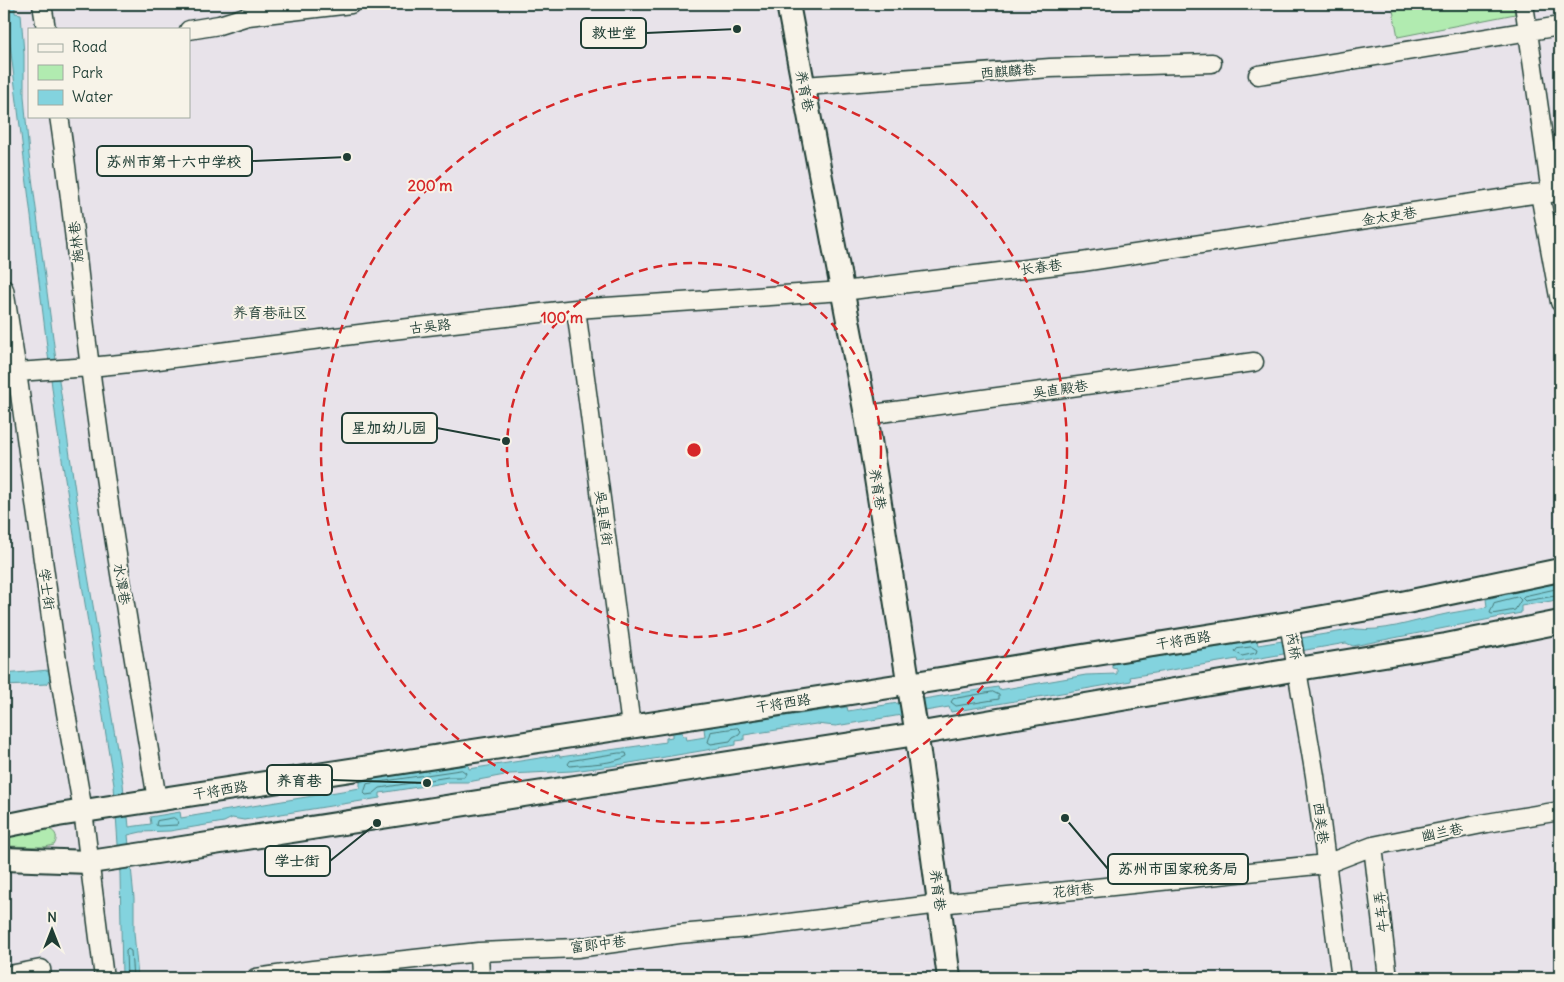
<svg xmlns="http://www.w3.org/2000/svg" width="1564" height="982" viewBox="0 0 1564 982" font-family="Delius,'LXGW WenKai TC',sans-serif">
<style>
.green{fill:#b1ebb0;stroke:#689472}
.water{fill:#83d3de;stroke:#5b979a}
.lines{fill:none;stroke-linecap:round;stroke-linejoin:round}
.shore{stroke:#477978;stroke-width:1}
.minor-casing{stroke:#1f3d34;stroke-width:21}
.major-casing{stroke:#1f3d34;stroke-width:26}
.minor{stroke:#f7f3e8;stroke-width:18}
.major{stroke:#f7f3e8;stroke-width:22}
.major-bridge-casing{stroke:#1f3d34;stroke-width:26;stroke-linecap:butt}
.major-bridge{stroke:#f7f3e8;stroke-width:22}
.ring{fill:none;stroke:#d62828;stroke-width:2.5;stroke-dasharray:9 6}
.labels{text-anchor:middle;stroke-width:4;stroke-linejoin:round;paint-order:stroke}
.street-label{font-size:14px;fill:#1f3d34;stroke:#f7f3e8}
.neighbourhood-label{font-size:15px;fill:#1f3d34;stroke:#f7f3e8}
.centre{fill:#d62828;stroke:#f7f3e8;stroke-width:2.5}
.ring-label{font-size:15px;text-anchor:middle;font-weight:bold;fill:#d62828;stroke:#f7f3e8;stroke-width:4;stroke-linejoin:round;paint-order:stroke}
.leader{fill:none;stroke:#1f3d34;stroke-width:2}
.callout-dot{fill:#1f3d34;stroke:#f7f3e8;stroke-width:2}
.callout{fill:#f7f3e8;stroke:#1f3d34;stroke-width:2}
.callout-label{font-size:15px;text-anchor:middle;font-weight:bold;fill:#1f3d34}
</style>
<rect width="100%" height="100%" fill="#e8e3ea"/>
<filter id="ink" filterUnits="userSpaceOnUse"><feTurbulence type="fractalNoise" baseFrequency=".02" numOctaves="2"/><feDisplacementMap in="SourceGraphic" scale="10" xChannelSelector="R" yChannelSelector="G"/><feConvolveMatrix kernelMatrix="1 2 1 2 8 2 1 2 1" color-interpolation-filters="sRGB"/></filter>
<g filter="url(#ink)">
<path class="green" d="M1425,4H1513L1515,14L1398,37L1393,10Z
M43,829C53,828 60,835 54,845L45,847L4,846V838Z"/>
<path class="water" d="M5,4H15V13L21,14L24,54V96L29,155L55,353L84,552L123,783L126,817H128L129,827L151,824L150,817L180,812L181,818L360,788V780L468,764L469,769L559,755L560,757L666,742V738L672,737V733L682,732L683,736H686L687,740L705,737L704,728L847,707L848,711L998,687L999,690L1086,675L1117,674V669L1112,668V664L1257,641L1258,645L1356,629C1382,632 1411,622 1437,616C1453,612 1471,610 1487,607L1486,599L1560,582V605L1558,606L1557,600L1521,606V613L1353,646L1346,643L1238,662L1237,659L1130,677L1131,681L951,712L949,707L836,726L816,724L744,735V740L736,741V745L612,766L572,771L510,774L468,782H449L380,793V798L244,820L232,818L224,822L170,831L141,832L128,835L134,898V932L138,978H122L120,874L114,785L57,428Z
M49,670L50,680L47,684L4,686V674Z"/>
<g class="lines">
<path class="shore" d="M1560,588L1524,596L1522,598L1525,601L1555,596L1560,597
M1518,597L1521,600L1515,610L1492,614L1490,613L1494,603Z
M1252,647L1257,650L1256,653L1242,656L1235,652L1237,649Z
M993,692L999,695V699L956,706L951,702L953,699Z
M738,728L741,731L739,734L733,737L730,741L711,744L708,742L711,732Z
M619,753H626L627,756C615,764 586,764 570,766L568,764L570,761Z
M462,770L466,773L464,777H448L380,788L373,794L366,795L364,793L367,784Z
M174,818L178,821L177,825L158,826L156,825L157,821Z
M127,978L126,951L128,949L131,951L133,978"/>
<defs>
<path id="minor" d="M42,4L46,29
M1524,4L1551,193
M189,30L219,25L248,16L351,4
M1258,75L1560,26
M804,86L1050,68L1212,63
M59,116C72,200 79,284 90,367C108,512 134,656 157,800
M1540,194L1560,302
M4,289L17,372L57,661L83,811L104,978
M576,309L631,726
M17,372L90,367L150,361L383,331L576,309L843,291L1082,262L1533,194L1560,192
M866,415L1254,362
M1289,623L1315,776L1341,978
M1373,846L1388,978
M479,952L480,978
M4,976L41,969L42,978
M256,978L313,970L479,952L577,948L679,934L749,928L940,904L1326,864L1373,846L1487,823L1560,811"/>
<path id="major" d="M788,4L866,415L910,693
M915,723L949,978
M4,826L58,815L909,684L1289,623L1402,603L1560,570
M4,859L90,862L137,855L916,734L1298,669L1446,645L1560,622"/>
</defs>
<use href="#minor" class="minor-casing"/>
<use href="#major" class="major-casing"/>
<use href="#minor" class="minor"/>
<use href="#major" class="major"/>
<defs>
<path id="major-bridge" d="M910,693L915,723"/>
</defs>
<use href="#major-bridge" class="major-bridge-casing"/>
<use href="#major-bridge" class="major-bridge"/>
</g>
</g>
<g class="ring">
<circle cx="694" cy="450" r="187"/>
<circle cx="694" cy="450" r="373"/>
</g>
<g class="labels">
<g class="street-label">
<text transform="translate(1008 71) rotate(-4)" y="5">西麒麟巷</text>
<text transform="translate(805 91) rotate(79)" y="5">养育巷</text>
<text transform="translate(1389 216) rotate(-9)" y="5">金太史巷</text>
<text transform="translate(76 242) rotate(-96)" y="5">施林巷</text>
<text transform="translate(1041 267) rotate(-7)" y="5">长春巷</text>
<text transform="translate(430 326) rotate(-6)" y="5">古吴路</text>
<text transform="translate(1060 389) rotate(-8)" y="5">吴直殿巷</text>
<text transform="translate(878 489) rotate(80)" y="5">养育巷</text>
<text transform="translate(604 518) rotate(82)" y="5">吴县直街</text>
<text transform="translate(122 584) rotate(81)" y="5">水潭巷</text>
<text transform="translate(47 589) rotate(82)" y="5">学士街</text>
<text transform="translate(1183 640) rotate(-9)" y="5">干将西路</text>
<text transform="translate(1294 646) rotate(80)" y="5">芮桥</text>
<text transform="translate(783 703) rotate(-9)" y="5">干将西路</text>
<text transform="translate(220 790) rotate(-9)" y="5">干将西路</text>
<text transform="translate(1321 823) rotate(83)" y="5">西美巷</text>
<text transform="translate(1442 832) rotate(-12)" y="5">幽兰巷</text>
<text transform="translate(938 890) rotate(82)" y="5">养育巷</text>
<text transform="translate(1073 890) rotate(-6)" y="5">花街巷</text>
<text transform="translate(1381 912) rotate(-96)" y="5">牛车弄</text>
<text transform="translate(598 944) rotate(-7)" y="5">富郎中巷</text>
</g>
<g class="neighbourhood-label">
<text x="270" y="318">养育巷社区</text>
</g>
</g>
<circle cx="694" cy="450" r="8" class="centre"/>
<g class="ring-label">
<text x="430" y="191">200 m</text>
<text x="562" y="323">100 m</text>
</g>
<path class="leader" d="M737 29L646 33M347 157L252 161M506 441L437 428M427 783L332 780M377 823L330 861M1065 818L1108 869"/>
<g class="callout-dot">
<circle cx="737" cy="29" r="5"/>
<circle cx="347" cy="157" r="5"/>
<circle cx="506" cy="441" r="5"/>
<circle cx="427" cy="783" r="5"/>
<circle cx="377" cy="823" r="5"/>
<circle cx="1065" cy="818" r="5"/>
</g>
<g class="callout">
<rect x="581" y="18" width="65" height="30" rx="5"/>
<rect x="97" y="146" width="155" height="30" rx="5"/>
<rect x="342" y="413" width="95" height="30" rx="5"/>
<rect x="267" y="765" width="65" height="30" rx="5"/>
<rect x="265" y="846" width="65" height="30" rx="5"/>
<rect x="1108" y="854" width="140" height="30" rx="5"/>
</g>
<g class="callout-label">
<text x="614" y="38">救世堂</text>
<text x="174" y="167">苏州市第十六中学校</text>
<text x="389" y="433">星加幼儿园</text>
<text x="299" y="786">养育巷</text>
<text x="297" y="866">学士街</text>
<text x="1178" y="874">苏州市国家税务局</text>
</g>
<rect width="1564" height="982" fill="none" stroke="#f7f3e8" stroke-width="20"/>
<rect x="10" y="10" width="1544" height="962" fill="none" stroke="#1f3d34" stroke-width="2" filter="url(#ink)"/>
<rect x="28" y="28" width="162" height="90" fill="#f7f3e8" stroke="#a1aaa0"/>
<rect x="38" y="44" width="25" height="8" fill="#f7f3e8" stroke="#a1aaa0"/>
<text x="72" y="52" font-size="15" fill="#1f3d34">Road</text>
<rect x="38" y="65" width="25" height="15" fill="#b1ebb0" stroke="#a1aaa0"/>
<text x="72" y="78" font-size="15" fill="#1f3d34">Park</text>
<rect x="38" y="90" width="25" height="15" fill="#83d3de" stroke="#a1aaa0"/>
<text x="72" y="102" font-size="15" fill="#1f3d34">Water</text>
<g transform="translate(52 930)" stroke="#f7f3e8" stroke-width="4" paint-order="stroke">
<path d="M0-4L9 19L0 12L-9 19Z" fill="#1f3d34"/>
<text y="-8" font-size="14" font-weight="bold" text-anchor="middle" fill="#1f3d34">N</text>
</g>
</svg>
